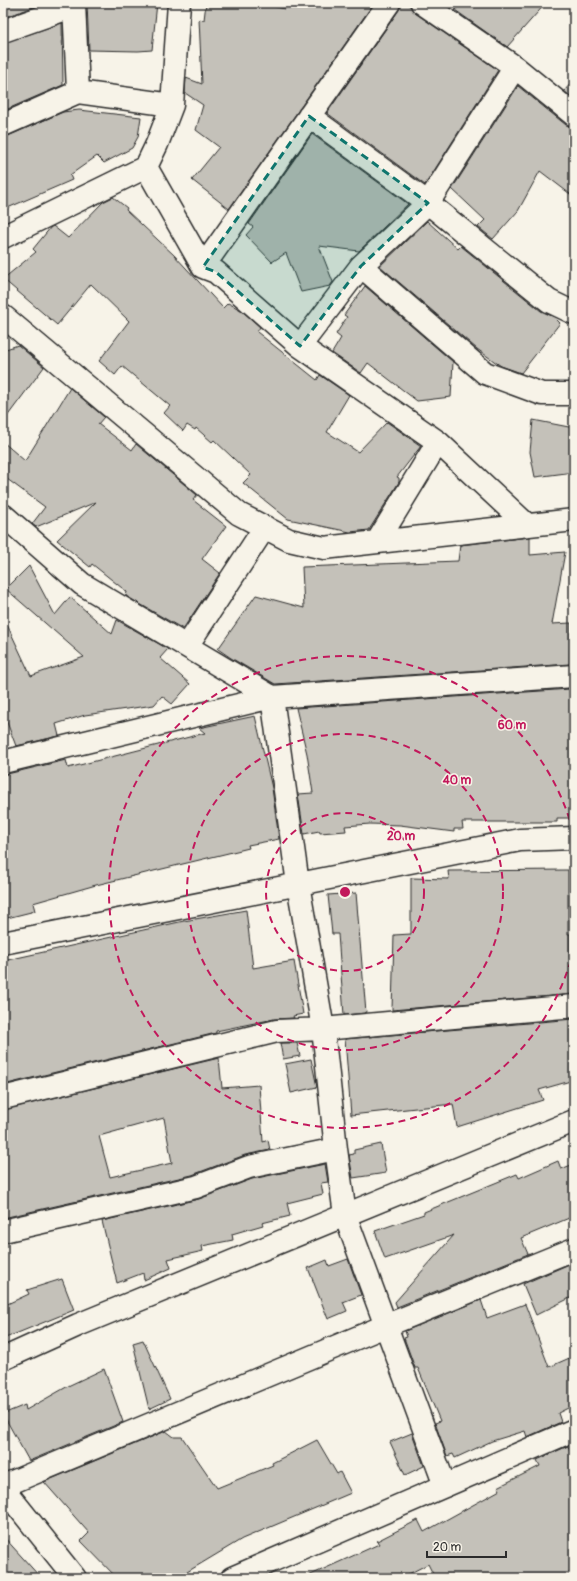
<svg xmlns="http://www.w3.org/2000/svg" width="577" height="1581" viewBox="0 0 577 1581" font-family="Pangolin,sans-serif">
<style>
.building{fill:#c4c1b9;stroke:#2b2b2b;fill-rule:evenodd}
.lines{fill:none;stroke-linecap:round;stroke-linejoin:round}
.street-casing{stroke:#2b2b2b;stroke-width:25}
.secondary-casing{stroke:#2b2b2b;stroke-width:25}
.street{stroke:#f7f3e8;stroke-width:22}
.secondary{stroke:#f7f3e8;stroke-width:22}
.marked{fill:#0f766e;fill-opacity:0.2;stroke:#0f766e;stroke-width:3;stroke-dasharray:8 5;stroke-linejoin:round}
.ring{fill:none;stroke:#c2185b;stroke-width:2;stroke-dasharray:7 5}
.centre{fill:#c2185b;stroke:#f7f3e8;stroke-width:2}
.ring-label{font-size:12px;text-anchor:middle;font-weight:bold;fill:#c2185b;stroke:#f7f3e8;stroke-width:3;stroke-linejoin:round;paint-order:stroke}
</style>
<rect width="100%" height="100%" fill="#f7f3e8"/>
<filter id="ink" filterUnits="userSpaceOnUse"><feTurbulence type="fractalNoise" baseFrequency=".025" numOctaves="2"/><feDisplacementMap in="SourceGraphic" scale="8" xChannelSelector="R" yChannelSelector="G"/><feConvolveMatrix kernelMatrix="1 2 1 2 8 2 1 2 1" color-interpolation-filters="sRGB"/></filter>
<g filter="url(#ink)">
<path class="building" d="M3,3H45L3,18Z
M87,3H157L152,50L138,51L89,50Z
M206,3H259L285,9L288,3H374L229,209L192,180L219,147L196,130L203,105L185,93L186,78L202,84L199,19L204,20Z
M401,3H405L410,6L415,13L498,70L425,185L327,113L399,10Z
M462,3H546L507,47L455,10Z
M62,23L63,85L3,111V43Z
M574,80V99L564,91Z
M518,86L566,125L574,127V197L540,171L518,211L493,239L478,227L485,220L452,189Z
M79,110L141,117L138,137L132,148L104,163L97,156L70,175L72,180L3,210V137L8,136L63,112Z
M312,134L408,204L359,251L319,246L333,282L330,286L301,292L286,253L272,262L246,235L253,227L249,224Z
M113,197L127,208L126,210L174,255L223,308L228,303L241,310L260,327L257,332L317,380L320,375L349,395L327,432L358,452L387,422L421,446L397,477L399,478V482L369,530L350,532L288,519L243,483L251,475L214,440L212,442L196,428L195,430L187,425L183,431L164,413L170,406L122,366L115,375L99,361L129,321L91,284L57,325L3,279L36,252L33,249L51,227L53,226L68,238L103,202Z
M427,221L458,249L461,246L541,311L554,317L560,323L521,373L501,366L477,349L380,266Z
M365,286L453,362L451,397L417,401L368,363L361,373L332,353L341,338L336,334L347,317L344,315Z
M18,345L44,367L3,422V350Z
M70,388L104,417L98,424L132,450L136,444L197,495L193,500L226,526L202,559L220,573L183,629L126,596L127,592L92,564L90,567L57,540L96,502L36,527L32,524L45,507L3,476V442L25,461Z
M533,420L574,428V472L535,477L530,452Z
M530,537V555L565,552L552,624L571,623L570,664L275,684L231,658L218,649L256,595L304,608L302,567L458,561L460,545Z
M29,566L55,615L70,597L112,634L117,620L168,649L160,658L190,684L172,704L162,696L154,705L85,715L56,724L59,736L16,746L3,712V616L31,676L84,657L6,589Z
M570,689V691H574V818H557V822H462L463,829H454V832L400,825L370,824L345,826L346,831L320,833L319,831L304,834L298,794L313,793L307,754L296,708Z
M255,716L272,788L279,839L248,845L249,848L96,885L33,903L35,911L3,919V775L66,760L68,768L205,733L199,728Z
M568,870V934H570V958L574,959V994L392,1010L394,935L411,934V878L449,879L448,871Z
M356,893L366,1013L344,1015L338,934H332L328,895Z
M246,910L253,968L294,961L303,1014L293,1016L294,1018L274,1019L216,1031V1033L3,1085V961L184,921Z
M574,1019V1080L539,1090L543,1100L457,1127L453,1104L351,1115L345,1039Z
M280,1043H297L300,1056L283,1059Z
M219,1058L222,1088L259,1085L263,1142L268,1140L270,1150L245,1155L192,1175L3,1218V1110ZM164,1118L172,1163L110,1177L99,1136Z
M311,1059L317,1087L291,1093L285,1064Z
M381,1144L386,1173L353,1178L349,1155L354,1154V1150Z
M558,1161L561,1169L574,1164V1216L521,1238L528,1254L397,1307L395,1302L454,1235L385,1259L375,1231L424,1214V1212L517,1174L519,1178Z
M325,1164L328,1182L321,1183L323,1194L287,1203L290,1216L262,1223L263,1225L232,1234L233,1240L202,1246L203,1251L168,1259L171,1268L144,1280L143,1273L117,1283L102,1221L199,1199L252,1179Z
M348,1259L361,1295L343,1302L347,1311L328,1319L308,1268L327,1260L329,1266Z
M574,1262V1296L536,1315L523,1284Z
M62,1279L74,1310L3,1339V1306L29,1294L27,1290Z
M481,1300L487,1318L525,1304L549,1367L574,1356V1405L558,1413L561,1422L527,1437L525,1431L492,1441L455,1458L453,1454L447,1456L435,1423L440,1421L418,1368H415L404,1338L407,1337L405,1331Z
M143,1340L170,1399L149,1409L133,1343Z
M104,1369L123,1422L29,1461L3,1414L25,1405L26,1410L70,1385Z
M166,1431L174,1437H182L217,1488L273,1465L272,1463L317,1440L337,1474L340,1472L351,1493L242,1539L177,1578H117L81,1541L89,1533L44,1482Z
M412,1433L424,1466L405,1475L390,1442Z
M568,1446L570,1451L574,1449V1578H435L428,1564L401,1578H304L379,1544L377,1541L418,1520L424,1532L500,1490L498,1487L540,1466L537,1460Z
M3,1536L41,1578H3Z"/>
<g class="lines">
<defs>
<path id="street" d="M74,3L78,92
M179,3L172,105L157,144L146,167L203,267L216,272L300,346L438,442L527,525
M422,3L515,67L574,115
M3,31L74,6
M309,116L428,203L549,301L574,313
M3,125L78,92L172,105
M3,237L146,167
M361,266L485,373L542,394H574
M203,267L389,3
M3,316L239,514L289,540L324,548L574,520
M300,346L361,266L428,203L515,67
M3,515L82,584L272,697
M377,542L438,442
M187,646L265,527
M272,697L298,884L323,1029L336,1149L345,1215L445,1486
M3,762L272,697L574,676
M3,943L520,840L574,838
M3,1098L277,1031L323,1029L574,1006
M3,1231L196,1187L249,1167L336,1149
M3,1486L385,1326L574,1249
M232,1578L574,1430"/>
<path id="secondary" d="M3,1359L78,1325L574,1121
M3,1488L75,1578"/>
</defs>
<use href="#street" class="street-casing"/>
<use href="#secondary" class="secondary-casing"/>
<use href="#street" class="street"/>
<use href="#secondary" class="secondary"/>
</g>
</g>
<path class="marked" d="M309,116L428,203L361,266L300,346L216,272L203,267Z"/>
<g class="ring">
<circle cx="345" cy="892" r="79"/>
<circle cx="345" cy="892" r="158"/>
<path d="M574 949A236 236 0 1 1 574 835"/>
</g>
<circle cx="345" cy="892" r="6" class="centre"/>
<g class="ring-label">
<text x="512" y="729">60 m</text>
<text x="457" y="784">40 m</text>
<text x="401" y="840">20 m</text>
</g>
<rect width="577" height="1581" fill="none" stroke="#f7f3e8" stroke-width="16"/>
<rect x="8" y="8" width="561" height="1565" fill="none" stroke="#2b2b2b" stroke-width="1.5" filter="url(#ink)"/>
<path d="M427 1551v6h79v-6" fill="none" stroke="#2b2b2b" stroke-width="2"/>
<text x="433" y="1551" font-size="12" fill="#2b2b2b" stroke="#f7f3e8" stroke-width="3" paint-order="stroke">20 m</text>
</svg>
